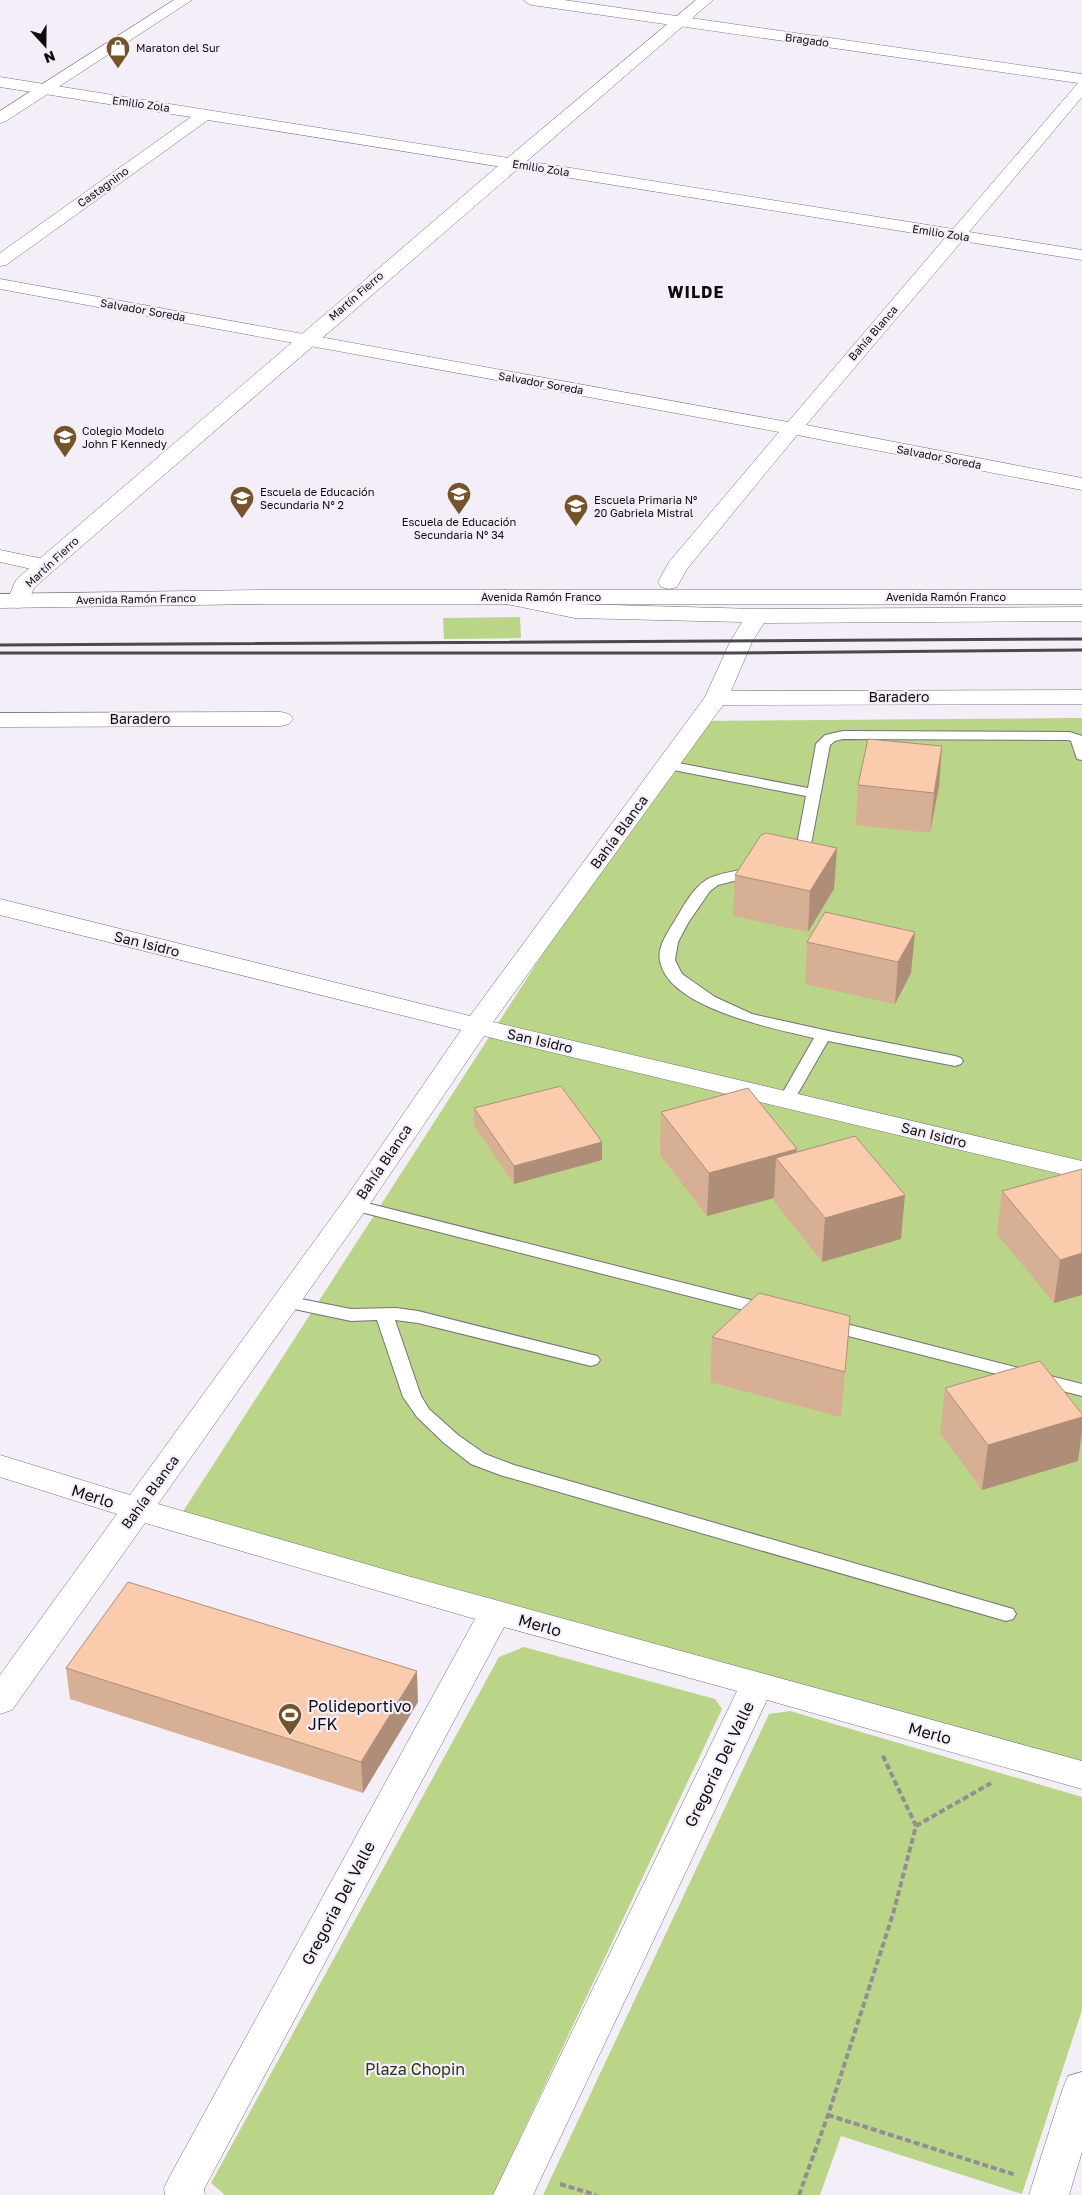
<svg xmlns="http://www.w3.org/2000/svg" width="1082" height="2195" viewBox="0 0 1082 2195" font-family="'Golos Text',sans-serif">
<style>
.green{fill:#bad488}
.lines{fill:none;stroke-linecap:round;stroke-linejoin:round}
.service-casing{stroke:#767079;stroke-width:2}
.minor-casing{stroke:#767079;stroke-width:1}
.tertiary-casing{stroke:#767079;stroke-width:1}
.secondary-casing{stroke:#767079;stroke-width:1}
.path{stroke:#938e95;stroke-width:4;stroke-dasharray:6 3;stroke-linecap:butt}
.service{fill:#fff;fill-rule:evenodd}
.minor{fill:#fff;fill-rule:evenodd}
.tertiary{fill:#fff;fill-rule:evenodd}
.secondary{fill:#fff;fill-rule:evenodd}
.rail{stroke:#4b474c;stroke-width:3}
.wall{fill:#d7af95}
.shaded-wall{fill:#af8e79}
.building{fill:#facbad;stroke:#af8e79}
.labels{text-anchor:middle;stroke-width:4.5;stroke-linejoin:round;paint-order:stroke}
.far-street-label{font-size:11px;fill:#0f0c10;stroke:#f4eef8}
.far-poi-label{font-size:11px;fill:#0f0c10;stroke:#f4eef8;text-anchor:start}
.street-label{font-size:14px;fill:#0f0c10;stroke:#f4eef8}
.far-district-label{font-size:16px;font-weight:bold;letter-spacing:1px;fill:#0f0c10;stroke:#f4eef8}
.near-street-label{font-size:16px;fill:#0f0c10;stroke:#f4eef8}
.near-poi-label{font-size:16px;fill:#0f0c10;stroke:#f4eef8;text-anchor:start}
.near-park-label{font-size:16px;fill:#2e3816;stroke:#f4eef8}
</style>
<rect width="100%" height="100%" fill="#f4eef8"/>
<path class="green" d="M520,617L521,638L444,639L443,618Z
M1082,718V1785L173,1527L693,721Z
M524,1647L715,1699L722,1709L493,2195H225L211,2183L499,1657Z
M790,1711L1082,1797V2010L1022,2194L841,2136L820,2195H543L769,1714Z"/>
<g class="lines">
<defs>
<path id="service" d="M843,731L1070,732L1082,736V760L1077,759L1071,741L1068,740L843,739L835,741L830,745L811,844C805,854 799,864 786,861L784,858L797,844L806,796L668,769L661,765L668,761L808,788L816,744L825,735Z
M757,867L762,868L764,871L762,874L718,885L710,891L688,923L678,942L675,960L682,974L715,997L752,1014L833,1032L955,1056L961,1058L963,1061L961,1064L955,1066L828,1041L793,1102H781L779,1099L814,1038C775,1029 668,1008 660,961C657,948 667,933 674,922C682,909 692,889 706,880C717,873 743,870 757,867Z
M355,1200L767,1304L773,1306L776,1310L773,1314L767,1316L349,1209L347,1205L349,1201Z
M286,1296L351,1309L396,1308L418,1311L597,1356L600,1360L597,1364L591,1366L418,1323L395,1320L421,1396L429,1409L458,1435L485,1454L514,1465L1006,1607L1013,1609L1016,1614L1013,1619L1006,1621L500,1475L471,1464L444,1443L417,1417L403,1397L377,1320L351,1321L280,1306L277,1302L280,1298Z
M827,1319L1082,1384V1396L821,1329L818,1325L821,1321Z"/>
<path id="minor" d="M524,0H564L1082,74V97L969,232L1082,250V260L962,241L806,425L1082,478V490L797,435L687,569L677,587L669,589L661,587L658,582L669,562L779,432L0,289V279L788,422L945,238L208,120L6,265L0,266V253L191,117L0,87V77L953,229L1078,83L532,5L527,3Z
M0,550L53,561L56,566L53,571L45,572L0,562Z
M505,590L575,604L757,609L1082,607V621L764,623L752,642L731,691L1082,690V704L723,705L493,1022L1082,1161V1179L484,1036L365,1211L158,1504L404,1575L1082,1761V1789L767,1700L533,2195H493L737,1691L504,1627L204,2189L205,2195H165L164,2188L170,2176L475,1619L145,1523L12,1710L0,1714V1675L117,1514L0,1477V1455L130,1495L345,1199L461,1030L0,915V899L470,1016L705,697L730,642L742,622L575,618L497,602L494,597L497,592Z
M281,712L289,714L293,719L289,724L281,726L0,727V713Z
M1082,2072V2152L1069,2195H1029L1063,2088L1068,2076Z"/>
<path id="tertiary" d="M174,0H192L6,121L0,123V111Z
M696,0H713L53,571L34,588L26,606L18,608L10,606L7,601L16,580L37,561L505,160Z"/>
<path id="secondary" d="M262,590H1082V604H262L0,608V594Z"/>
</defs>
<use href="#service" class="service-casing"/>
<use href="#minor" class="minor-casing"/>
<use href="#tertiary" class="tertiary-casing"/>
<use href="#secondary" class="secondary-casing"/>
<path class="path" d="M916,1826L991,1783
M828,2115L1016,2175
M560,2184L596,2195
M799,2195L828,2115L893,1914L916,1826L882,1754"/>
<use href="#service" class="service"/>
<use href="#minor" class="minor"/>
<use href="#tertiary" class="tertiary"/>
<use href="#secondary" class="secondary"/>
<path class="rail" d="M0,645L1082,639
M0,653H736L1082,650"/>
</g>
<path class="wall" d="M942,746L939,786L930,833L856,825L858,785Z
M735,875L834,889L808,932L733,916Z
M915,932L911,973L895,1004L805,984L807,942Z
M474,1108L602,1160L514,1184L474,1126Z
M661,1112L797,1152L901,1239L822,1262L774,1201V1198L707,1216L660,1155Z
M1082,1169L1054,1303L997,1234L1002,1191Z
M850,1316L841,1417L710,1382L712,1337Z
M945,1388L1082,1414V1431L1078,1461L982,1490L940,1433Z
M66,1668L418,1702L363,1793L70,1699Z"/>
<path class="shaded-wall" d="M942,746L939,786L930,833L934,793Z
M837,848L834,889L808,932L810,891Z
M915,932L911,973L895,1004L898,962Z
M602,1142V1160L514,1184V1166Z
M797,1149L795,1182L776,1158L774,1198L707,1216L709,1173Z
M905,1195L901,1239L822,1262L825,1218Z
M1082,1253V1295L1054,1303L1060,1260Z
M1082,1417V1431L1078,1461L982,1490L988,1445Z
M417,1671L418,1702L363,1793L361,1762Z"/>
<path class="building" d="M868,739L942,746L934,793L858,785Z
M766,833L837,848L810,891L735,875L761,835Z
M825,912L915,932L898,962L807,942Z
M561,1086L602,1142L514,1166L474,1108Z
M748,1088L797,1149L709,1173L661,1112Z
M855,1136L905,1195L825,1218L776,1158Z
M1082,1169V1253L1060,1260L1002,1191Z
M759,1293L850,1316L845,1372L712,1337Z
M1040,1361L1082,1414V1417L988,1445L945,1388Z
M128,1582L417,1671L361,1762L66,1668Z"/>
<defs>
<symbol id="shop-pin" viewBox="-11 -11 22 30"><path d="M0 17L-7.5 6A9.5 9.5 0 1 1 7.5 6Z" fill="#74542a" stroke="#f4eef8"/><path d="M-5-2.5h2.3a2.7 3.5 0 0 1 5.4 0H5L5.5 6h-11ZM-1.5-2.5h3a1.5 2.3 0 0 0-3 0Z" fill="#fff"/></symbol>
<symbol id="school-pin" viewBox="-11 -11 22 30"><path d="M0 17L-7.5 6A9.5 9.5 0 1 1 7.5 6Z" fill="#74542a" stroke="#f4eef8"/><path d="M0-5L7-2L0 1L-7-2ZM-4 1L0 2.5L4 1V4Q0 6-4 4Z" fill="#fff"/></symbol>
<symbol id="stadium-pin" viewBox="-11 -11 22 30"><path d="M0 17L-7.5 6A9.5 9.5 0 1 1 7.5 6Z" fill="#74542a" stroke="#f4eef8"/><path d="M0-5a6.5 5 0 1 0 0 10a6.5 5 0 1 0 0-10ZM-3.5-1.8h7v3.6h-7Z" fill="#fff"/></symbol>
</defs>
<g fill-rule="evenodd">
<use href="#shop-pin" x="104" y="34" width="28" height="38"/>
<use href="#school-pin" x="51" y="423" width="28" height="38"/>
<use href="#school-pin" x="445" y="480" width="28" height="38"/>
<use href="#school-pin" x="228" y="484" width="28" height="38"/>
<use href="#school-pin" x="562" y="492" width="28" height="38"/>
<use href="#stadium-pin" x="276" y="1701" width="28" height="38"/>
</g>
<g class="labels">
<g class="far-street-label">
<text transform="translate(807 40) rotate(8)" y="4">Bragado</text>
<text transform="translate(141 104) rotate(8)" y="4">Emilio Zola</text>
<text transform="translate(541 168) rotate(9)" y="4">Emilio Zola</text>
<text transform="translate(103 187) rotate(-36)" y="4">Castagnino</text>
<text transform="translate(941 233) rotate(9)" y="4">Emilio Zola</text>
<text transform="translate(356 296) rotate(-41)" y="4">Martín Fierro</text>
<text transform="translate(143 310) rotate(10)" y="4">Salvador Soreda</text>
<text transform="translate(873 333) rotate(-49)" y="4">Bahía Blanca</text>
<text transform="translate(541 383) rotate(10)" y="4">Salvador Soreda</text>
<text transform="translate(939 457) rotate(11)" y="4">Salvador Soreda</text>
<text transform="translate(52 562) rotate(-43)" y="4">Martín Fierro</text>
<text x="541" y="601">Avenida Ramón Franco</text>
<text x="946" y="601">Avenida Ramón Franco</text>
<text transform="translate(136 599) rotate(-1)" y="4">Avenida Ramón Franco</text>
</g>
<g class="far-poi-label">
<text x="136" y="52">Maraton del Sur</text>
<text x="82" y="435">Colegio Modelo<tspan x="82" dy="13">John F Kennedy</tspan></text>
<text x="260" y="496">Escuela de Educación<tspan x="260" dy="13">Secundaria N° 2</tspan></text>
<text x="594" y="504">Escuela Primaria N°<tspan x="594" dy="13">20 Gabriela Mistral</tspan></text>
<text x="459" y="526" text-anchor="middle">Escuela de Educación<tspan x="459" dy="13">Secundaria N° 34</tspan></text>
</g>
<g class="street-label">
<text x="899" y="702">Baradero</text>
<text x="140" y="724">Baradero</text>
<text transform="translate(619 832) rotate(-54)" y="5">Bahía Blanca</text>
<text transform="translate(147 944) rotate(14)" y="5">San Isidro</text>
<text transform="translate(540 1041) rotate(13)" y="5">San Isidro</text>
<text transform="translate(934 1135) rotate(14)" y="5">San Isidro</text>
<text transform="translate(384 1162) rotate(-56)" y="5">Bahía Blanca</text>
<text transform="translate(150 1492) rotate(-54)" y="5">Bahía Blanca</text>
</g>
<g class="far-district-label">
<text x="696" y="298">WILDE</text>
</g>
<g class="near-street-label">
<text transform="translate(93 1496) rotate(18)" y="6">Merlo</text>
<text transform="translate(540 1625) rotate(16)" y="6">Merlo</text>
<text transform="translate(930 1733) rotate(15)" y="6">Merlo</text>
<text transform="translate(719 1764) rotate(-64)" y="6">Gregoria Del Valle</text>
<text transform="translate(338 1903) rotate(-62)" y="6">Gregoria Del Valle</text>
</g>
<g class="near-poi-label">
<text x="308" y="1712">Polideportivo<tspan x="308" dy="18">JFK</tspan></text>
</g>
<g class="near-park-label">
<text x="415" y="2075">Plaza Chopin</text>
</g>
</g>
<g transform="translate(45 45) rotate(159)" stroke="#f4eef8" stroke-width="4" paint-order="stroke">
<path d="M0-4L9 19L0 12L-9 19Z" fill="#0f0c10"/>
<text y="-8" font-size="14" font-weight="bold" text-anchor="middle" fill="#0f0c10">N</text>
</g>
</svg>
